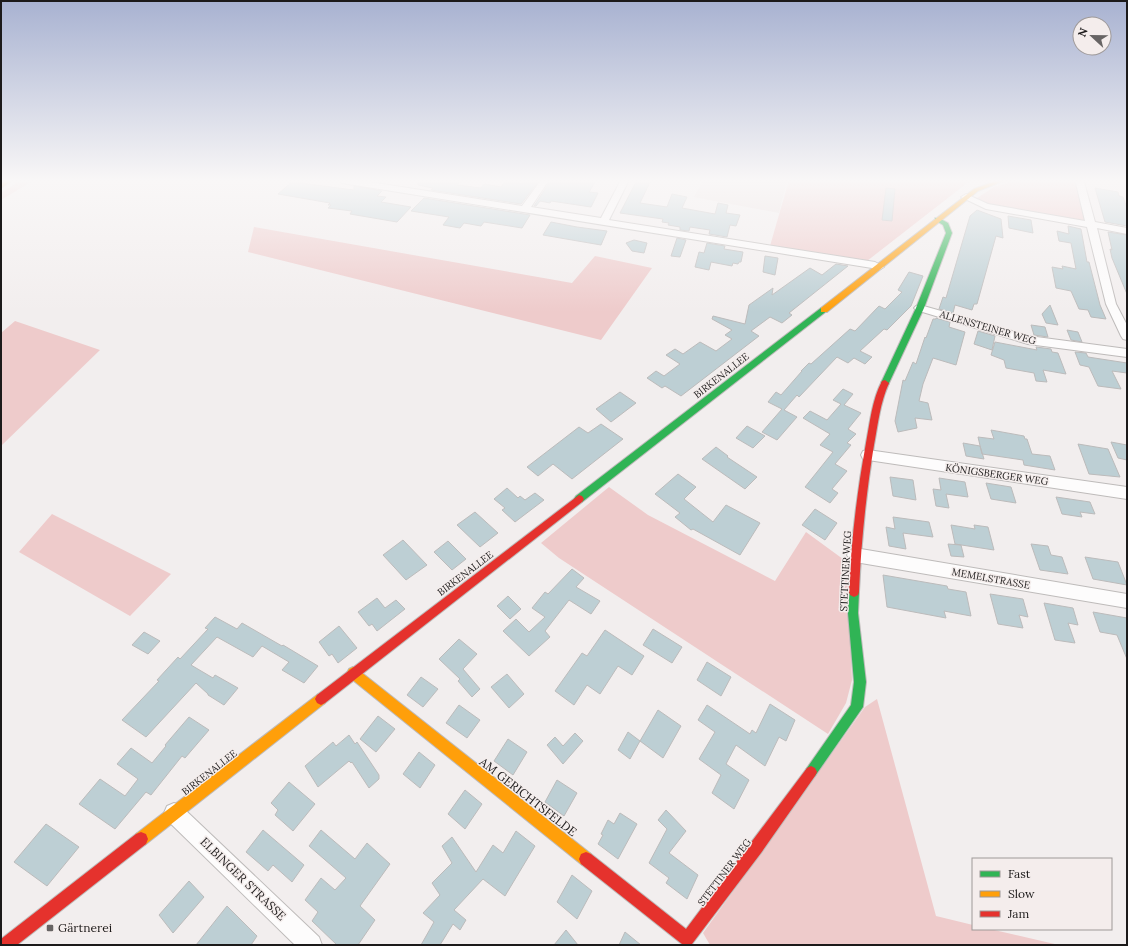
<svg xmlns="http://www.w3.org/2000/svg" width="1128" height="946" viewBox="0 0 1128 946" font-family="Lora,serif">
<style>
.built{fill:#eae0df}
.green{fill:#eecbcb}
.building{fill:#bdcfd4;stroke:#bcbbbb}
.lines{fill:none;stroke-linecap:round;stroke-linejoin:round}
.street-casing{stroke:#bebbba;stroke-width:2}
.fast-casing{stroke:#bebbba;stroke-width:2}
.slow-casing{stroke:#bebbba;stroke-width:2}
.jam-casing{stroke:#bebbba;stroke-width:2}
.street{fill:#fdfcfc;fill-rule:evenodd}
.fast{fill:#30b455;fill-rule:evenodd}
.slow{fill:#ff9f0a;fill-rule:evenodd}
.jam{fill:#e5322d;fill-rule:evenodd}
.poi-dot{fill:#676464;stroke:#f4edec;stroke-width:1.5}
.labels{text-anchor:middle;stroke-width:3;stroke-linejoin:round;paint-order:stroke}
.street-label{font-size:10px;fill:#1c1a1a;stroke:#f4edec}
.near-street-label{font-size:12px;fill:#1c1a1a;stroke:#f4edec}
.near-poi-label{font-size:12px;fill:#1c1a1a;stroke:#f4edec;text-anchor:start}
</style>
<rect width="100%" height="100%" fill="#f2eeee"/>
<path class="built" d="M703,180H787L779,213L694,197Z"/>
<path class="green" d="M21,180H34L1,200V193Z
M789,180H971L867,261L770,246Z
M1018,180H1072L1076,182L1085,220L1081,221L987,206L974,200L994,187Z
M254,227L572,283L595,256L652,268L601,340L248,252Z
M15,321L100,350L1,446V333Z
M609,487L648,515L775,581L806,532L847,562L852,680L846,703L828,734L559,558L541,543Z
M52,514L171,574L130,616L19,552Z
M877,699L936,916L973,925V929H990L1059,945H710L703,933L865,707Z"/>
<path class="building" d="M418,180H461L457,185L481,188L484,184L501,187L505,181L523,184L526,180L538,182L521,204L431,190L433,188L418,185Z
M551,180H583L595,182L589,192L598,193L591,207L551,201L550,203L540,201L536,206H534Z
M637,180H651L640,203L667,207L672,194L687,197L682,208L715,214L718,203L728,205L726,213L740,215L736,226L730,225L727,237L709,234L710,230L690,227L689,231L680,230V227L668,225L669,223L662,222L663,219L620,213Z
M292,182L354,190V186L382,191L377,196L386,197L381,202L411,207L397,222L350,214L352,211L328,208L331,205H328L330,203L278,194Z
M886,188L895,189L892,221L882,220Z
M1095,188L1118,192L1119,196L1123,197L1127,208V226L1105,222Z
M424,198L530,215L522,228L484,222L481,226L464,223L460,228L443,225L449,217L411,211Z
M977,210L1001,219L1003,238L996,236L977,304H974L972,310L955,305L953,313L939,309L943,297L946,298L970,216Z
M1008,216L1031,220L1033,233L1009,228Z
M551,222L577,227L607,231L601,245L543,235Z
M1068,226L1081,229L1087,262H1089L1100,305L1106,319L1091,317L1088,310L1079,309L1071,291L1056,288L1052,267L1063,269L1062,266L1076,269L1071,243L1059,241L1057,231L1069,234Z
M1108,232L1127,235V294L1112,258L1110,249L1112,250Z
M677,238L686,240L680,257L671,256Z
M634,240L647,243L644,253L632,251L626,243Z
M707,243L725,246L724,249L743,252L741,262H739L738,264L733,263L732,266L711,262L709,270L695,267L699,252L704,253Z
M765,256L778,258L775,275L763,272Z
M836,264L848,266L789,313L792,315L782,323L770,317L751,331L759,336L681,396L665,386L662,388L647,378L656,371L664,376L680,364L666,355L675,349L683,354L700,342L716,351L732,339L725,335L732,330L712,319L713,316L745,324L749,305L773,288L772,295L810,268L822,275Z
M909,272L923,276L911,306L887,330L884,329L860,351L872,357L865,364L854,358L848,363L837,357L799,397L797,395L784,410L797,417L777,440L762,432L782,409L768,402L776,392L781,395L802,371H801L809,363L811,364L850,329L855,331L879,306L885,309L902,292L898,290Z
M1050,305L1058,325L1046,323L1042,314Z
M936,318L950,322L949,327L965,332L956,365L933,358L923,384L919,401L928,403L932,420L915,418L917,428L898,432L895,421L903,380L905,381L913,362L916,364L925,337L926,338L933,319H936Z
M1031,325L1045,327L1048,337L1034,335Z
M1067,330L1078,332L1082,342L1071,340Z
M978,331L995,336L992,350L974,344Z
M995,342L1037,350L1036,347L1051,349L1052,352L1058,353L1066,374L1043,370L1047,382L1036,381L1034,373L1006,368L1004,360L991,355Z
M1075,352L1086,353L1088,357L1127,363V373L1112,371L1121,389L1098,386L1089,367L1080,365Z
M843,389L853,394L844,405L861,413L848,429L856,434L847,443L851,445L835,464L847,471L832,489L838,493L830,503L805,487L833,452L820,445L830,434L803,418L810,411L827,420L841,404L833,400Z
M620,392L636,403L611,422L596,409Z
M601,424L623,439L572,479L553,464L538,476L527,467L579,427L588,433Z
M747,426L765,436L753,448L736,438Z
M991,430L1024,436L1025,439H1027L1032,454L1050,456L1055,470L1024,465L1023,460L982,454L978,437L994,439Z
M1111,442L1127,445V460L1118,458Z
M963,443L980,446L984,459L966,456Z
M1078,444L1108,449L1120,477L1089,474Z
M716,447L728,456L727,457L757,477L745,489L702,459Z
M678,474L696,487L684,499L713,522L726,505L760,523L740,555L693,529L691,530L675,517L680,513L655,494Z
M890,477L913,480L916,500L893,496Z
M939,478L965,482L968,497L946,494L949,508L936,506L933,489L941,490Z
M986,483L1011,487L1016,503L991,499Z
M507,488L518,498L520,496L525,500L535,493L544,500L515,522L502,510L505,508L494,499Z
M1056,497L1090,502L1095,514L1080,512L1082,517L1062,514Z
M815,509L837,523L825,540L802,525Z
M475,512L498,533L480,547L457,525Z
M893,517L929,522L933,537L903,533L906,549L889,546L886,527L895,529Z
M951,525L975,529L974,525L988,527L994,550L955,544Z
M403,540L427,565L406,580L383,555Z
M448,541L466,559L452,570L434,552Z
M948,544L961,545L964,557L951,556Z
M1031,544L1048,546L1051,555L1062,557L1068,574L1040,570Z
M1085,557L1118,562L1127,585L1093,579Z
M572,569L584,578L576,587L600,601L591,614L569,600L545,631L550,637L529,656L503,631L516,619L529,632L545,617L532,608L545,592L548,594Z
M883,575L947,586L948,589L966,592L971,616L944,611L946,618L887,607Z
M990,594L1023,599L1028,617L1019,615L1023,628L998,624Z
M508,596L521,609L510,619L497,606Z
M377,598L385,608L396,600L405,609L377,631L372,624L369,626L358,612Z
M1044,603L1073,608L1078,625L1068,623L1075,643L1055,640Z
M1093,612L1127,618V659L1117,635L1100,632Z
M215,617L237,629L242,623L282,646L283,645L318,666L304,683L282,670L289,662L262,646L253,657L217,637L191,665L213,678L215,675L238,688L224,705L208,695V694L196,683L146,737L122,720L159,681L157,680L178,657L180,659L208,629L205,628Z
M339,626L357,648L338,663L332,654L329,656L319,642Z
M653,629L682,647L672,663L643,645Z
M605,630L644,656L632,675L618,666L600,694L587,685L574,705L555,691L582,653L587,656Z
M144,632L160,641L148,654L132,645Z
M459,639L477,654L463,669L480,689L472,697L458,681L460,679L439,659Z
M707,662L731,677L721,696L697,680Z
M507,674L524,694L509,708L491,687Z
M421,677L438,689L423,707L407,695Z
M770,704L795,720L786,741L779,737L765,766L736,745L726,764L749,780L734,809L712,793L721,775L699,759L715,732L698,720L707,705L750,734L752,730L756,733Z
M459,705L480,720L467,738L446,723Z
M658,710L681,726L663,758L640,741Z
M378,716L395,729L376,752L360,739Z
M189,717L209,730L185,758L182,756L151,795L146,792L115,829L79,804L100,779L125,796L138,779L117,764L131,748L152,763L166,746L165,745Z
M628,732L640,741L630,759L618,750Z
M575,733L583,741L563,764L547,745L555,737L563,746Z
M349,735L355,744L357,742L379,775V779L369,788L352,762L351,763L349,761L318,787L305,766L333,742L336,746Z
M508,739L527,752L513,775L494,761Z
M419,752L435,765L420,788L403,774Z
M557,780L577,793L564,816L545,802Z
M289,782L315,804L293,831L275,815L278,810L271,803Z
M465,790L482,804L465,829L448,814Z
M666,810L686,831L669,853L698,875L687,899L666,883L669,878L649,863L667,829L658,820Z
M620,813L637,824L618,859L598,844L603,835L601,834L608,820L614,824Z
M46,824L79,847L47,886L14,862Z
M263,830L304,865L292,882L273,865L268,871L246,852Z
M321,830L355,859L367,843L390,864L360,906L375,920L358,945H337L312,921L318,912L305,900L321,878L335,890L346,878L309,846Z
M516,831L535,846L505,896L483,879L454,910L466,920L460,930L453,924L440,945H421L434,922L423,913L440,895L432,883L452,863L442,846L452,837L476,872L493,845L503,853Z
M572,875L592,891L577,919L557,902Z
M189,881L204,897L173,933L159,915Z
M227,906L257,936L251,945H196Z
M566,930L578,945H554Z
M625,932L641,945H619Z"/>
<g class="lines">
<defs>
<path id="street" d="M338,180H357L522,206L541,180H549L531,207L601,218L621,180H629L609,220L875,262L884,267L879,270L872,268L342,183Z
M1073,180H1083L1084,182L1095,222L1127,228V234L1097,228L1116,304L1127,325V340L1123,339L1121,336L1106,304L1087,227L986,209L961,197L966,194L988,204L1085,221L1076,183Z
M920,305L1029,336L1127,349V357L1028,344L916,310L914,308L916,306Z
M868,450L1127,487V499L868,460L863,459L861,455L863,451Z
M855,548L1127,594V608L855,562L850,560L847,555L850,550Z
M174,803L181,806L319,937L322,945H295L167,820L164,813L167,806Z"/>
<path id="fast" d="M935,218H939L948,223L952,233L924,308L889,383L888,385H882L881,383L916,308L946,233L943,225L935,220Z
M821,308H824L828,310L582,502H576L574,499L576,496Z
M854,587L858,589L859,592L858,613L866,682L863,707L815,776L811,778L807,776L805,772L807,768L851,705L854,682L848,613L849,592L850,589Z"/>
<path id="slow" d="M7,180H13L1,188V183Z
M998,180H1006L978,191L827,312H821V308L974,189Z
M353,667L357,669L591,854L593,859L591,864L586,866L581,864L349,677L347,673L349,669Z
M321,693L325,695L327,699L325,703L146,844L141,846L136,844L134,839L136,834L317,695Z"/>
<path id="jam" d="M885,380L889,383C880,403 878,424 874,445C866,494 861,543 859,592L858,595L854,597L850,595L849,592C851,542 857,492 866,443C870,422 872,400 882,381Z
M579,495L582,496L584,499L582,502L325,703L321,705L317,703L315,699L317,695Z
M811,766L815,768L817,772L815,776L761,853L692,944H682L581,864L579,859L581,854L586,852L591,854L686,929L807,768Z
M141,832L146,834L148,839L146,844L17,945H1V939L136,834Z"/>
</defs>
<use href="#street" class="street-casing"/>
<use href="#fast" class="fast-casing"/>
<use href="#slow" class="slow-casing"/>
<use href="#jam" class="jam-casing"/>
<use href="#street" class="street"/>
<use href="#fast" class="fast"/>
<use href="#slow" class="slow"/>
<use href="#jam" class="jam"/>
</g>
<linearGradient id="sky" x2="0" y2="1"><stop stop-color="#a8b2d1"/><stop offset="0.58" stop-color="#f9f7f7"/><stop offset="1" stop-color="#f9f7f7" stop-opacity="0"/></linearGradient>
<rect width="1128" height="312" fill="url(#sky)"/>
<rect class="poi-dot" x="46" y="924" width="8" height="8" rx="2"/>
<g class="labels">
<g class="street-label">
<text transform="translate(988 327) rotate(16)" y="4">ALLENSTEINER WEG</text>
<text transform="translate(721 375) rotate(-38)" y="4">BIRKENALLEE</text>
<text transform="translate(997 474) rotate(8)" y="4">KÖNIGSBERGER WEG</text>
<text transform="translate(845 571) rotate(-87)" y="4">STETTINER WEG</text>
<text transform="translate(465 573) rotate(-37)" y="4">BIRKENALLEE</text>
<text transform="translate(991 578) rotate(10)" y="4">MEMELSTRASSE</text>
<text transform="translate(209 772) rotate(-38)" y="4">BIRKENALLEE</text>
<text transform="translate(724 872) rotate(-53)" y="4">STETTINER WEG</text>
</g>
<g class="near-street-label">
<text transform="translate(528 797) rotate(38)" y="4">AM GERICHTSFELDE</text>
<text transform="translate(243 879) rotate(44)" y="4">ELBINGER STRASSE</text>
</g>
<g class="near-poi-label">
<text x="58" y="932">Gärtnerei</text>
</g>
</g>
<rect width="1128" height="946" fill="none" stroke="#1c1a1a" stroke-width="4"/>
<rect x="972" y="858" width="140" height="72" fill="#f4edec" stroke="#9e9998"/>
<rect x="980" y="871" width="20" height="6" fill="#30b455" stroke="#9e9998"/>
<text x="1008" y="878" font-size="12" fill="#1c1a1a">Fast</text>
<rect x="980" y="891" width="20" height="6" fill="#ff9f0a" stroke="#9e9998"/>
<text x="1008" y="898" font-size="12" fill="#1c1a1a">Slow</text>
<rect x="980" y="911" width="20" height="6" fill="#e5322d" stroke="#9e9998"/>
<text x="1008" y="918" font-size="12" fill="#1c1a1a">Jam</text>
<g transform="translate(1092 36) rotate(292)"><circle r="19" fill="#f4edec" stroke="#9e9998"/>
<path d="M0-3L7 15L0 10L-7 15Z" fill="#676464"/>
<text y="-6" font-size="11" font-weight="bold" text-anchor="middle" fill="#1c1a1a">N</text>
</g>
</svg>
